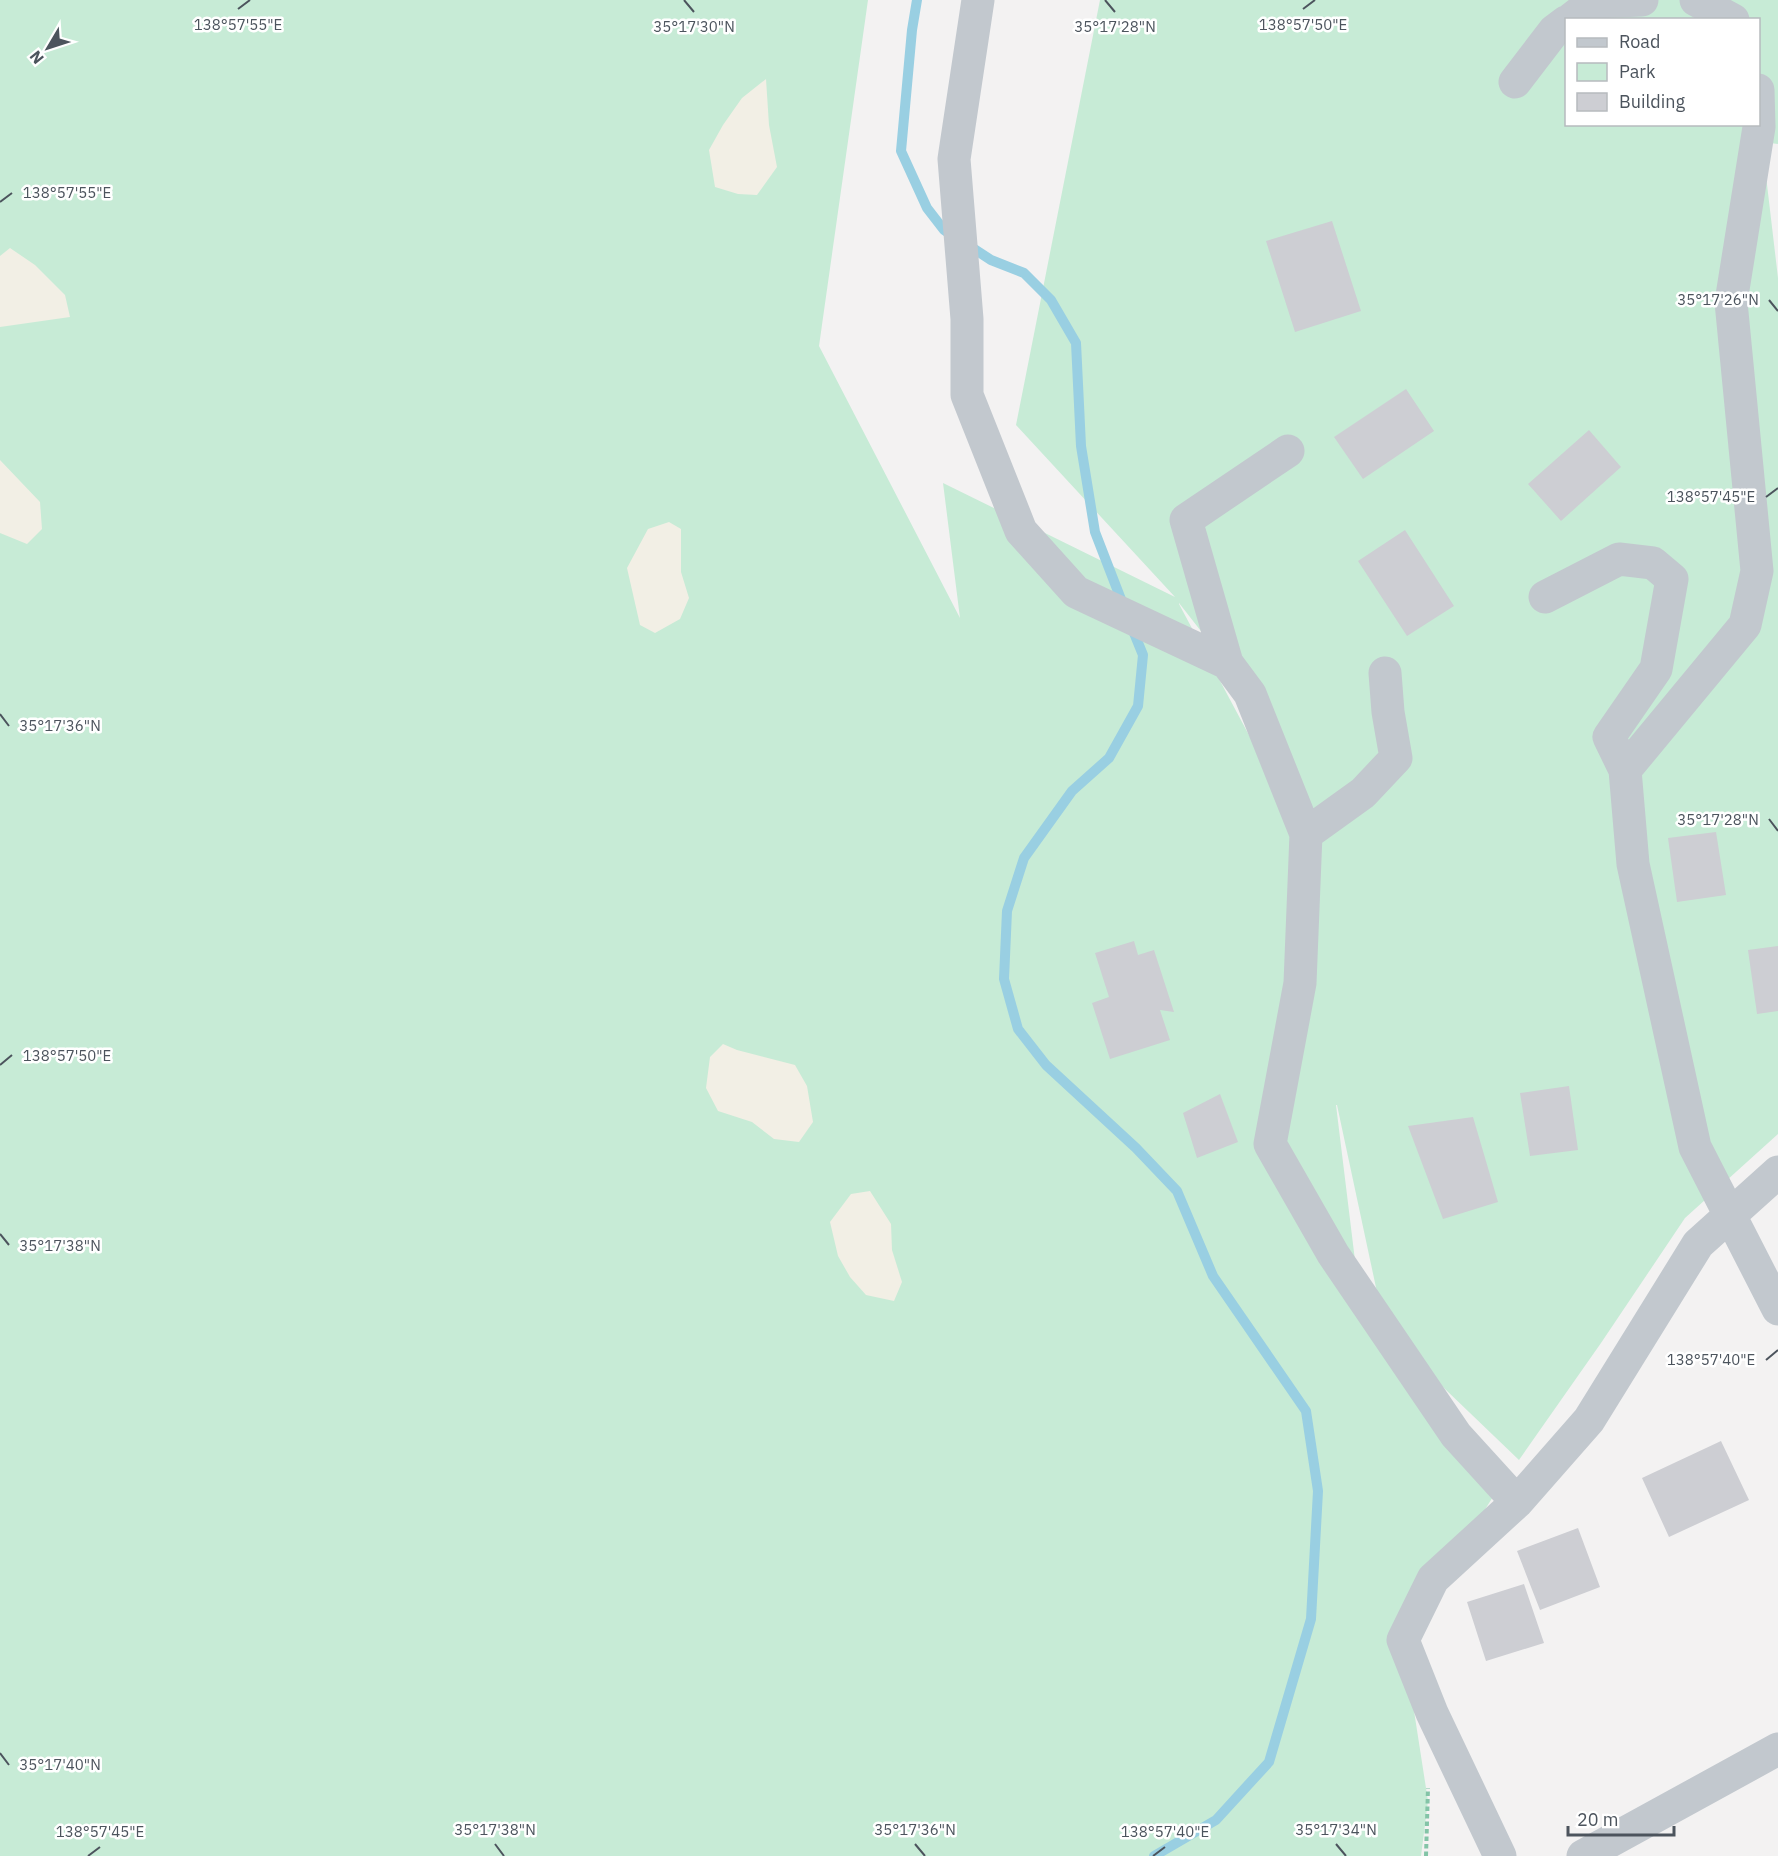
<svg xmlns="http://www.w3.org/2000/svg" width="1778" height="1856" viewBox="0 0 1778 1856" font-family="'IBM Plex Sans',sans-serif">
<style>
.green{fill:#c7ebd6;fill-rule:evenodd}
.sand{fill:#f2efe5}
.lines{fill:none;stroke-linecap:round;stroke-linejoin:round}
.stream{stroke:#99cfe2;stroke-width:10}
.building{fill:#cdced3}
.path{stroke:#83c4a7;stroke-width:4;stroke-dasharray:4.5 3;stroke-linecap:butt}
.minor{stroke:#c2c8ce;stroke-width:33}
.ticks{fill:none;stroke:#4c545d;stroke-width:2}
.ticks-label{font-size:15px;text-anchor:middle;fill:#4c545d;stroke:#fff;stroke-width:5;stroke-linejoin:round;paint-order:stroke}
</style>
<rect width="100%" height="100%" fill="#f3f2f2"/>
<path class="green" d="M0,0H868L819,346L960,618L943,483L1175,597L1016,425L1100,0H1778V144L1762,142L1778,278V1134L1685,1218L1601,1343L1519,1460L1396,1342L1501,1484L1403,1640L1428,1801L1421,1856H0ZM1566,20H1758V124H1566ZM1179,603L1250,694L1298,827L1179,604ZM1336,1105H1337L1384,1325L1359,1293Z"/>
<path class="sand" d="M766,79L769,125L777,167L757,195L738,194L715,187L709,150L723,125L742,98Z
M10,248L35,265L65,295L70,317L0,327V256Z
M0,460L40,502L42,529L27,544L0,533Z
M669,522L681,529V572L689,598L680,619L655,633L640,625L627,568L648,529Z
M723,1044L737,1050L795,1065L807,1086L813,1122L799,1142L774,1139L752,1122L718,1111L706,1088L710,1057Z
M870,1191L891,1224L892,1250L902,1282L894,1301L866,1295L850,1277L838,1256L830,1222L851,1194Z"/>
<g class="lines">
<path class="stream" d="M917,0L912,30L901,151L927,208L944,230L954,237
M968,245L991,260L1024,273L1051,300L1076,343L1081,446L1095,532L1124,607
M1132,628L1143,655L1138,706L1109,758L1072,791L1024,858L1007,911L1004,979L1018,1029L1046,1065L1136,1148L1177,1191L1213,1276L1306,1411L1318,1491L1311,1619L1269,1762L1216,1820L1154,1856"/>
</g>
<path class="building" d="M1332,221L1361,311L1295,332L1266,241Z
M1406,389L1434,431L1363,479L1334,437Z
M1589,430L1621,467L1561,521L1528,484Z
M1405,530L1454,606L1407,636L1358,561Z
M1716,832L1726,895L1677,902L1668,838Z
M1134,941L1138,955L1154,950L1174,1012L1160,1010L1170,1040L1110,1059L1092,1003L1109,997L1095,953Z
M1778,946V1011L1757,1014L1748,950Z
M1569,1086L1578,1150L1530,1156L1520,1093Z
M1220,1094L1238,1142L1197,1158L1183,1113Z
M1473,1117L1498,1202L1443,1219L1408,1126Z
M1721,1441L1749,1500L1669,1537L1642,1478Z
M1578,1528L1600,1587L1540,1610L1517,1551Z
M1524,1584L1544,1643L1486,1661L1467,1602Z"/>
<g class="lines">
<path class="path" d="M1426,1856L1428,1788"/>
<path class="minor" d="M978,0L954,159L967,319V395L1021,531L1076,592L1227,663
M1696,0L1733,20
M1570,20L1593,2L1642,0
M1515,82L1554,31L1566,22
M1758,90L1759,127L1731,302L1757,571L1745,625L1625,770L1633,864L1695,1147L1778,1309
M1288,451L1186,520L1227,663L1250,694L1306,834L1300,983L1270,1144L1333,1254L1456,1435L1517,1502
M1545,597L1619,559L1653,563L1672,579L1656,669L1609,737L1625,770
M1306,834L1363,793L1396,758L1388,712L1385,673
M1500,1856L1432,1713L1403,1640L1433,1579L1517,1502L1589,1420L1698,1244L1778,1172
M1583,1856L1778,1749"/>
</g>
<path class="ticks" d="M684,0L694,12M1105,0L1115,12M238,9L250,0M1303,9L1315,0M0,202L12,193M1769,300L1778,311M1766,497L1778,488M0,714L9,726M1769,819L1778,831M0,1065L12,1055M0,1234L9,1245M1766,1360L1778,1350M0,1753L9,1765M495,1844L504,1856M915,1844L925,1856M1336,1844L1346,1856M88,1856L100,1847M1153,1856L1165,1847"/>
<g class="ticks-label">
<text x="238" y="30">138°57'55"E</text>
<text x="1303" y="30">138°57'50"E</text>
<text x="694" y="32">35°17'30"N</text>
<text x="1115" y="32">35°17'28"N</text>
<text x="67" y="198">138°57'55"E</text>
<text x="1718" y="305">35°17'26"N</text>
<text x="1711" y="502">138°57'45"E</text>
<text x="60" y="731">35°17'36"N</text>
<text x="1718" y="825">35°17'28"N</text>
<text x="67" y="1061">138°57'50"E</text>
<text x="60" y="1251">35°17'38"N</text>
<text x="1711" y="1365">138°57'40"E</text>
<text x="60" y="1770">35°17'40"N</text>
<text x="495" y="1835">35°17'38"N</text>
<text x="915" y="1835">35°17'36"N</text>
<text x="1336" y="1835">35°17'34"N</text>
<text x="100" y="1837">138°57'45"E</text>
<text x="1165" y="1837">138°57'40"E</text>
</g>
<rect x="1565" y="18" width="195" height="108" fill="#ffffff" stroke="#b7bbbe" stroke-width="1.5"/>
<rect x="1577" y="38" width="30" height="9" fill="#c2c8ce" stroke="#b7bbbe" stroke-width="1.5"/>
<text x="1619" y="48" font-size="18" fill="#4c545d">Road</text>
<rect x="1577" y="63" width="30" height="18" fill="#c7ebd6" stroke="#b7bbbe" stroke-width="1.5"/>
<text x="1619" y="78" font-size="18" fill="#4c545d">Park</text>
<rect x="1577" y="93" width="30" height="18" fill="#cdced3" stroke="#b7bbbe" stroke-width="1.5"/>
<text x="1619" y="108" font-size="18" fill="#4c545d">Building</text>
<g transform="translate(48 48) rotate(231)" stroke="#ffffff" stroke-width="4.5" paint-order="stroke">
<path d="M0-4.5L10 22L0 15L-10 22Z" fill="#4c545d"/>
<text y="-9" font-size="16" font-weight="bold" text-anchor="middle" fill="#4c545d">N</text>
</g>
<path d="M1568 1826v9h106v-9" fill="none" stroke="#4c545d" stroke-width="3"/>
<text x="1577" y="1826" font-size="18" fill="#4c545d" stroke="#ffffff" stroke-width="4.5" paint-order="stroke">20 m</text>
</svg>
